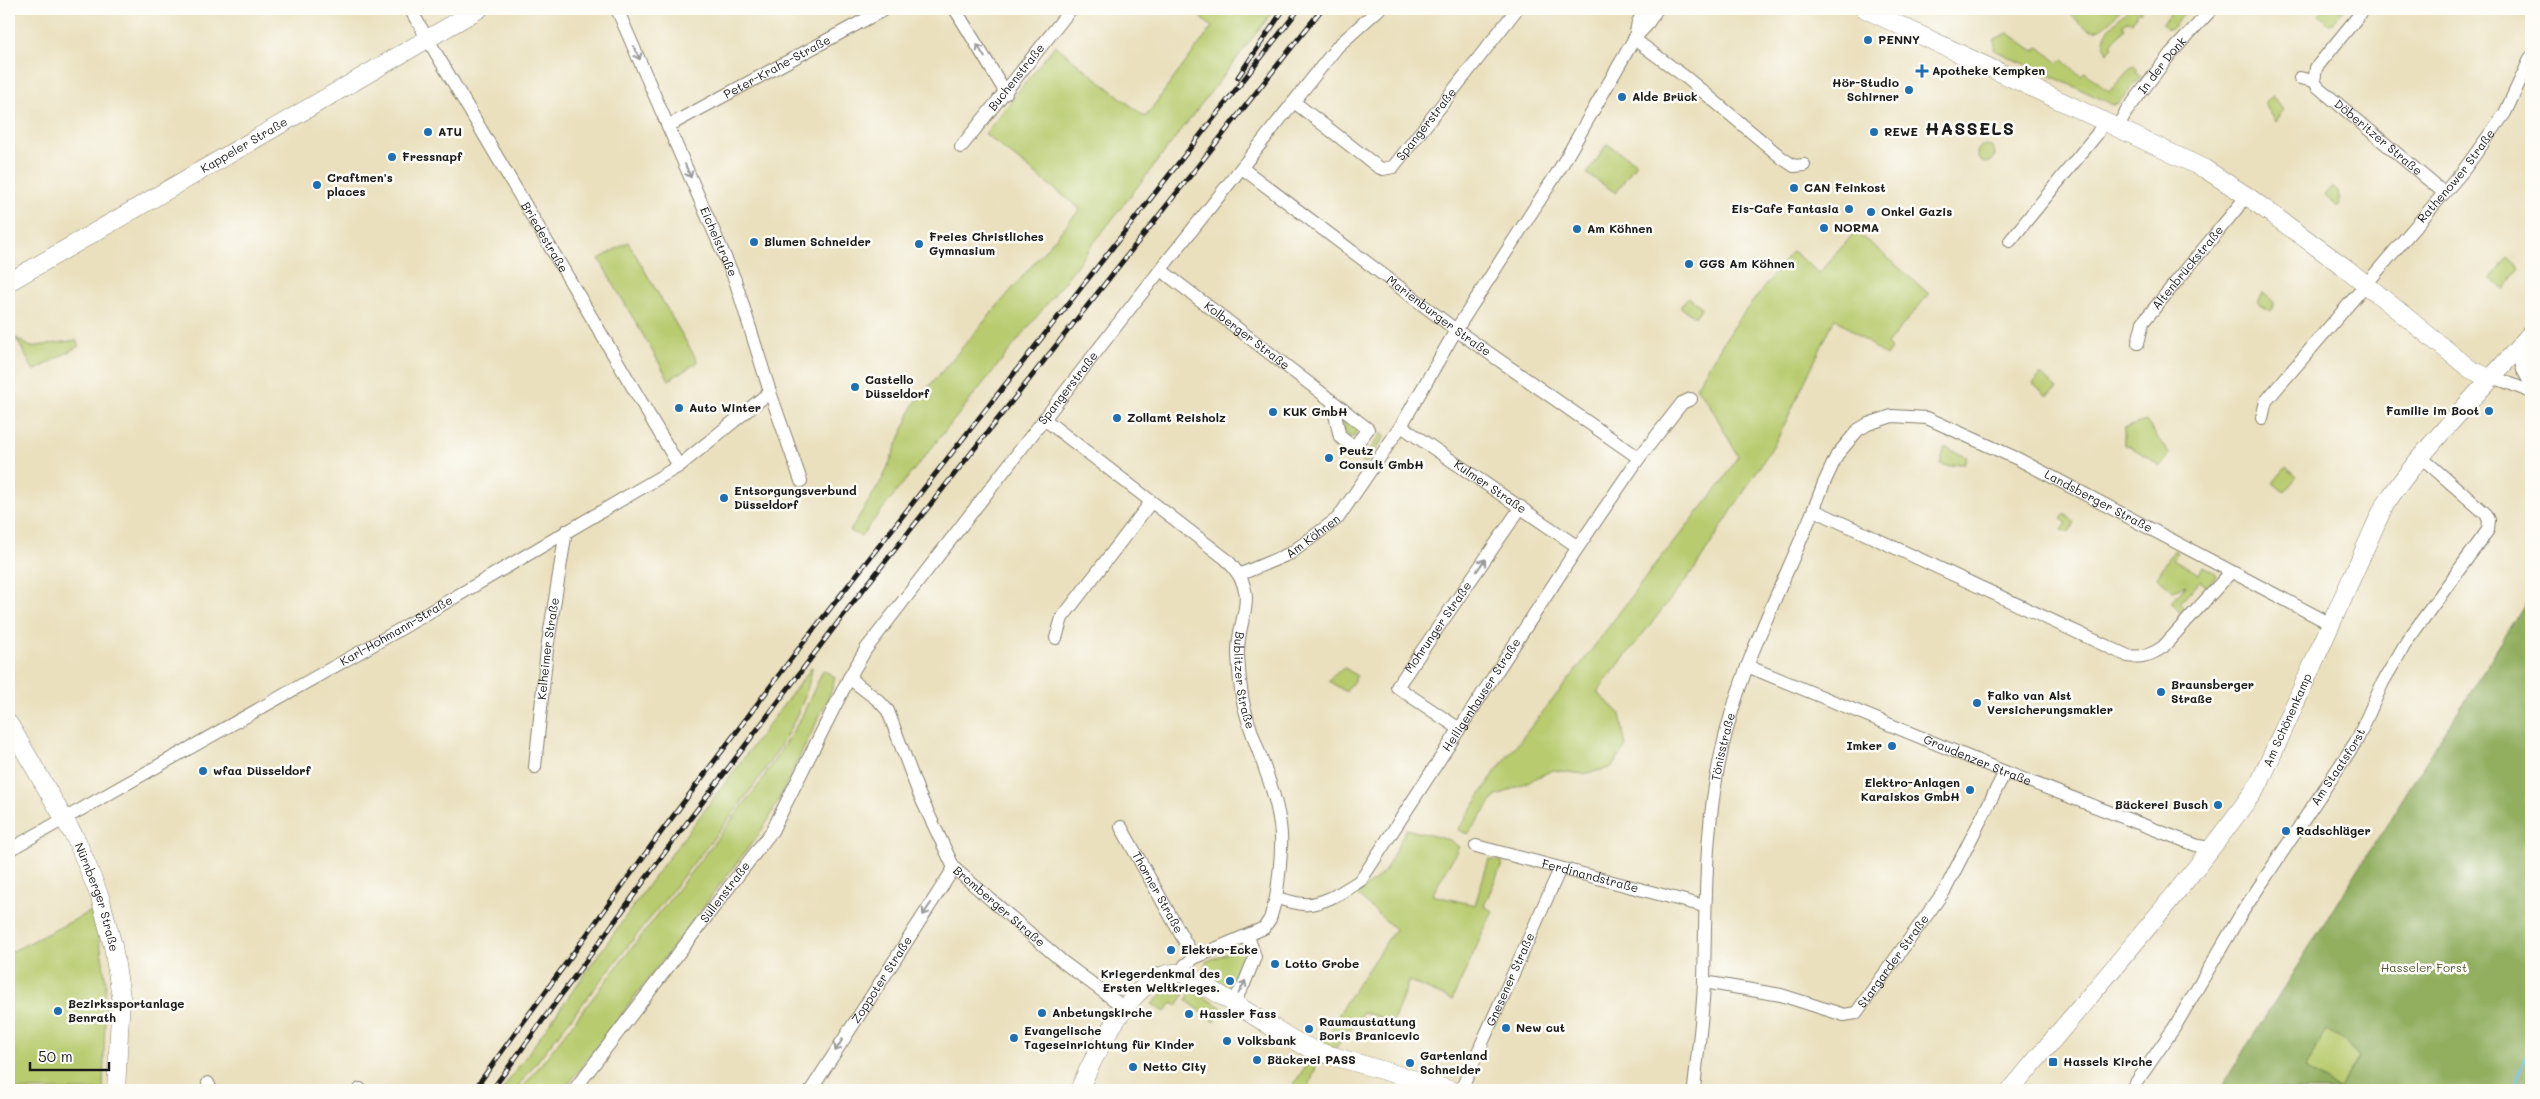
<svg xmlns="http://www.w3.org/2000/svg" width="2540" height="1099" viewBox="0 0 2540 1099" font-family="Mali,sans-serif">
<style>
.green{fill:#b8cb6e;stroke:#6a7445}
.forest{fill:#92af61;stroke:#57663e;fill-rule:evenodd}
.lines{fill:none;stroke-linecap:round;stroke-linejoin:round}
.stream{stroke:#5cb6d9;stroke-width:3}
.street-casing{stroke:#837e6d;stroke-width:14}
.secondary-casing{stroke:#837e6d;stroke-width:19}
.street{stroke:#fff;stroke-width:12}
.secondary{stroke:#fff;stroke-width:18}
.rail-casing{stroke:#1c1c1c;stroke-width:5}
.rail{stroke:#fdfcf7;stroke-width:3;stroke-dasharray:9;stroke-linecap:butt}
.oneway{stroke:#999}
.poi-dot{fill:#1f6fb2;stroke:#fdfcf7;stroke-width:2}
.labels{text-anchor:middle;stroke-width:5;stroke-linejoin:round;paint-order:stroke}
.poi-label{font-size:12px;font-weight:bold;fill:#1c1c1c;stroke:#fdfcf7;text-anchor:start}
.street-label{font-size:12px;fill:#1c1c1c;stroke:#fdfcf7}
.park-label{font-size:12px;fill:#535939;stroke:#fdfcf7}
.district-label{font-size:18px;font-weight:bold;letter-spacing:1px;fill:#1c1c1c;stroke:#fdfcf7}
</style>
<rect width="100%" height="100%" fill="#fdfcf7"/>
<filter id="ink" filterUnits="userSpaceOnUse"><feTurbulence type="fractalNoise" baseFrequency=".02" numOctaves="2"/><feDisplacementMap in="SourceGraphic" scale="10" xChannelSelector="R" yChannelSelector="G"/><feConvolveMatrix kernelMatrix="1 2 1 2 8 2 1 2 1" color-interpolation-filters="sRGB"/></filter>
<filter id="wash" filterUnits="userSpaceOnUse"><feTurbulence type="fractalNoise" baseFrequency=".0096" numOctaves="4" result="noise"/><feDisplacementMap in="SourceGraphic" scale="20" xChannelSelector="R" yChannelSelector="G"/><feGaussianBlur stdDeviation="1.12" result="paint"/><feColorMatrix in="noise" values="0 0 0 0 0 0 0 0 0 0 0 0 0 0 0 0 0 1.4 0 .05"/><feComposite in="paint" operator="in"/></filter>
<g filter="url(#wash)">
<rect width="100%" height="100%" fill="#eae0be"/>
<path class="green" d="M1190,9H1209L1213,12L1217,9H1275L1046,305L861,536L850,531L883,478L914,404L1080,209L985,134L1055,45L1145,117L1212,27Z
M2064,9H2121C2094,41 2094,34 2064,9Z
M2128,9H2143L2140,13L2138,12L2132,22L2126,21L2123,25L2125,28L2111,44L2113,47L2107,53C2096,35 2117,21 2128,9Z
M2174,9H2189L2172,28L2167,29L2162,24Z
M2324,9H2345L2330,26L2319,15Z
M2008,33L2034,51L2039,47L2058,63L2062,59L2081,76L2085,72L2109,92L2133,65L2138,70L2136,73L2141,77L2118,103L2112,104L1994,50L1995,39Z
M2273,96L2283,110L2276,122L2264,103Z
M1607,144L1636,163L1616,193L1587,174Z
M1977 154a9 9 0 1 1 18 0a9 9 0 1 1-18 0Z
M2332,187L2338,192L2340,203L2337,207L2325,195Z
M1855,232L1878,249L1929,294L1887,344L1891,349L1886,356L1835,318L1778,438L1696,567L1597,692L1620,714L1626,747L1611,768L1583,774L1553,770L1495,797L1468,834L1458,830L1495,772L1581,664L1651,570L1721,484L1738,456L1710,405L1696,387L1732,328L1792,251L1819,273Z
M628,242L698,362L669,380L599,259Z
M2508,257L2520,268L2504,290L2491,278Z
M2263,293L2274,302L2271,312L2258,303Z
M1688,297L1702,307L1695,317L1680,307Z
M16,338L31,347L76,340L79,346L34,371Z
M2041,374L2057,389L2047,396L2033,384Z
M1345,420L1356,427V435L1354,437L1346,436L1342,423Z
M2146,421L2170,455L2160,466L2130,446L2124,445V428Z
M1382,433L1385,436L1366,464L1361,461Z
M1945,447L1967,457L1964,463L1949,466L1940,464Z
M2286,467L2297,477L2284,492L2273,483Z
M2065,514L2074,522L2069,533L2062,530L2067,523L2061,519Z
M2174,550L2177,552L2173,559L2199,574L2203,566L2215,573L2216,576L2207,587L2200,581L2180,603L2186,609L2181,614L2171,602L2186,585L2173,590L2157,577Z
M812,667C805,734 718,831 677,884C623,953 568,1021 515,1090H502L651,881Z
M1345,668L1357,676L1346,692L1329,681L1333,675Z
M823,670L835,677L830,695L769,819L758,835L564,1090H521L758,786L801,718Z
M1406,829L1450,840L1459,847L1432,895L1475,905L1489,859L1503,862L1484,906L1493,911L1452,1000L1409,981L1393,1022L1363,1012L1335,1049L1323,1045L1345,1003L1395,929L1357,895L1385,871Z
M92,911L101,949L106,983L103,1090H9V953Z
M1242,947C1255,956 1240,975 1235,986L1227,990L1207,977L1203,972L1207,961Z
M1178,986L1188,988L1177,1006L1172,1003L1165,1012L1152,1004L1166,991Z
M1192,990L1224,1009L1215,1022L1186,1000Z
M2326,1030L2344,1040L2359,1058L2338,1089L2305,1069Z
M1309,1061L1316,1067L1308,1090H1290Z"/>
<path class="forest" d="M2531,595V1081L2527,1090H2219ZM2326,1030L2344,1040L2359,1058L2338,1089L2305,1069Z"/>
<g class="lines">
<path class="stream" d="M2512,1090L2531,1043"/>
</g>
</g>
<g filter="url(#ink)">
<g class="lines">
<defs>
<g id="street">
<path id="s1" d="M410,9L679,466"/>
<path id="s2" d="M617,9L735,280L770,392L801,481"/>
<path d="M955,9L1006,93"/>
<path d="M1635,37L1638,22L1645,9"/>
<path d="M1634,39L1688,79L1782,158L1794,166L1804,165"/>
<path id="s3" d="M2300,78L2314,81L2318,87L2444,193"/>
<path d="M2314,81L2316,68L2364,9"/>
<path id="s4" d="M1294,102L1378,167L1383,169L1393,167L1517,9"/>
<path id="s5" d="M668,126L885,9"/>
<path id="s6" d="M2118,126L2126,112L2171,53L2212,9"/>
<path id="s7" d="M961,147L1071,9"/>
<path id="s8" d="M1242,168L1456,330L1639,458"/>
<path d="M2010,241L2097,134L2104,121"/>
<path id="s9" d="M1161,270L1332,401L1340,437L1354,447L1368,429L1332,401"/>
<path id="s10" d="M2138,343L2143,322L2247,196"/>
<path d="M2518,349L2523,370L2531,384"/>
<path d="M2489,378L2501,380L2531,392"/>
<path id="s11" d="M2262,418L2266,401L2463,171L2505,113L2531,57"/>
<path id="s12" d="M1044,419L1226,559C1263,597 1237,614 1238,654C1239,673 1240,692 1245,710C1256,752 1278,791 1281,834C1282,855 1279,878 1276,898"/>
<path id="s13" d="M1401,426L1578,547"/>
<path d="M1814,510L2128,656C2142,658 2151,655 2163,647L2231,572"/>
<path id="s14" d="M1241,574L1291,553L1338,518L1401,426L1456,330L1559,170L1634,39L1646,26L1657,9"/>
<path d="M1056,638L1062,618L1151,502"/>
<path id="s15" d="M1747,666L2005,772L2198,846L2210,848"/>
<path id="s16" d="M849,678L879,701L888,711L919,794L954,868L1063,962L1125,1008"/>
<path id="s17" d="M1458,728L1397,687L1521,507"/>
<path id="s18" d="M535,767L547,649L566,531"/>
<path id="s19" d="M1121,827L1194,958"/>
<path id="s20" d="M1476,846L1704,906"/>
<path id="s21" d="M9,850L392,634L679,466L770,392"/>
<path id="s22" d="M1180,973L1185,965L1194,958L1264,928L1270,919L1276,898C1285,900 1294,903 1303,904C1323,906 1345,890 1361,880L1578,547L1639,458L1682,403L1691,399"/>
<path id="s23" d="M1704,982L1781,995L1844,1015L1856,1013L1945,890L2005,772"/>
<path d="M1233,1003L1244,984L1255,957L1248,936"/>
<path d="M208,1083L211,1090"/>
<path d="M360,1090V1089"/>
<path id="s24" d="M574,1090L772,831L849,678L866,649L1131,307L1338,46L1379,9"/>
<path id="s25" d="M811,1090L954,868"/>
<path id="s26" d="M1461,1090L1560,869"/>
<path id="s27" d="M1694,1090C1697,1054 1703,1017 1704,981C1706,896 1704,816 1726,733C1748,646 1793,566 1824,483L1837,455L1858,430L1868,424L1892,416L1927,418L2018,459L2331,624"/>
<path id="s28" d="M2131,1090L2174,1028L2241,914L2357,740L2383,682L2407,641L2488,530L2489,520L2486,514L2421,457"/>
</g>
<g id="secondary">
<path d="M1865,9L2205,169L2247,196L2347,269L2470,369L2489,378"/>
<path id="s29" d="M9,282L479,9"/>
<path id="s30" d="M9,724L77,841L100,897L113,946L121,997L116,1090"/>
<path d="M1079,1090C1094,1056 1140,957 1188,975L1295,1041L1316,1051L1450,1090"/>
<path id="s31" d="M2011,1090C2094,989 2183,891 2259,784L2384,506C2426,443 2482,391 2531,333"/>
</g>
</defs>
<use href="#street" class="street-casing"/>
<use href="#secondary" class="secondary-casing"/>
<use href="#street" class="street"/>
<use href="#secondary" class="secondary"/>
<defs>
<path id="rail" d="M1238,77L1284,9
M474,1090L659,835L800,647L1299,9
M492,1090L671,844L851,605L1322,9"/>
</defs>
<use href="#rail" class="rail-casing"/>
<use href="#rail" class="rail"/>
</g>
<defs><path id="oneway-shaft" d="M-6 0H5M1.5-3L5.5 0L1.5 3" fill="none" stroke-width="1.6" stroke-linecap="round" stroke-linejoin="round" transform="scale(1.25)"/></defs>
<g class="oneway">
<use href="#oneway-shaft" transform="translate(981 51) rotate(-121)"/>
<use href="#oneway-shaft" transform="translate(637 53) rotate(66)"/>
<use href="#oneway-shaft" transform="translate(688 171) rotate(66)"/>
<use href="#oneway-shaft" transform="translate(1481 565) rotate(-55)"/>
<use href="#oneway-shaft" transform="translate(927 909) rotate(124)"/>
<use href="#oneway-shaft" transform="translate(1242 987) rotate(-62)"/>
<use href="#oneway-shaft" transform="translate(839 1045) rotate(122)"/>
</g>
</g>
<g class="poi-dot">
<circle cx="1868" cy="40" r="5"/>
<path d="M1919.5 63.5h5v5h5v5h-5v5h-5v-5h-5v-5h5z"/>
<circle cx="1909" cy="90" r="5"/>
<circle cx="1622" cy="97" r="5"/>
<circle cx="428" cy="132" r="5"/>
<circle cx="1874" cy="132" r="5"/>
<circle cx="392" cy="157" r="5"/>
<circle cx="317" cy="185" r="5"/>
<circle cx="1794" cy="188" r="5"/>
<circle cx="1849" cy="209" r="5"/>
<circle cx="1871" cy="212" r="5"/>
<circle cx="1824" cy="228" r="5"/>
<circle cx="1577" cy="229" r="5"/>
<circle cx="754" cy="242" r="5"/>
<circle cx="919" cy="244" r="5"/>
<circle cx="1689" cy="264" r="5"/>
<circle cx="855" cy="387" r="5"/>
<circle cx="679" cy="408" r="5"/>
<circle cx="2489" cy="411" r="5"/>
<circle cx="1273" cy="412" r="5"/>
<circle cx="1117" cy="418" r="5"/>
<circle cx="1329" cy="458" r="5"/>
<circle cx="724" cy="498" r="5"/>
<circle cx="2161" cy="692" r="5"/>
<circle cx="1977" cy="703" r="5"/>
<circle cx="1892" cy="746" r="5"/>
<circle cx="203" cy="771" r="5"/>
<circle cx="1970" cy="790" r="5"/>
<circle cx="2218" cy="805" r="5"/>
<circle cx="2286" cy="831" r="5"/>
<circle cx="1171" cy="950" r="5"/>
<circle cx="1275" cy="964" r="5"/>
<circle cx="1230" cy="981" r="5"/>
<circle cx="58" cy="1011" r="5"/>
<circle cx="1042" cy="1013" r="5"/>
<circle cx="1189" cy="1014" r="5"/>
<circle cx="1506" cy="1028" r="5"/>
<circle cx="1309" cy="1029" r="5"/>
<circle cx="1014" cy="1038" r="5"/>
<circle cx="1227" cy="1041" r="5"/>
<circle cx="1257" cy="1060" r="5"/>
<rect x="2048" y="1057" width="10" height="10" rx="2.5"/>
<circle cx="1410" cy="1063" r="5"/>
<circle cx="1133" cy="1067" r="5"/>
</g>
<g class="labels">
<g class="poi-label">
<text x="1878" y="44">PENNY</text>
<text x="1932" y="75">Apotheke Kempken</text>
<text x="1899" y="87" text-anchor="end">Hör-Studio<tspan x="1899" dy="14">Schirner</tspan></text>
<text x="1632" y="101">Alde Brück</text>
<text x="438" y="136">ATU</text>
<text x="1884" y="136">REWE</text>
<text x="402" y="161">Fressnapf</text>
<text x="327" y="182">Craftmen's<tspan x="327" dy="14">places</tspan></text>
<text x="1804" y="192">CAN Feinkost</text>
<text x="1839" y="213" text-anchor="end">Eis-Cafe Fantasia</text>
<text x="1881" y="216">Onkel Gazis</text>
<text x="1834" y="232">NORMA</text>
<text x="1587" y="233">Am Köhnen</text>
<text x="929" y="241">Freies Christliches<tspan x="929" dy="14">Gymnasium</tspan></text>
<text x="764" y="246">Blumen Schneider</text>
<text x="1699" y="268">GGS Am Köhnen</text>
<text x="865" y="384">Castello<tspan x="865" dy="14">Düsseldorf</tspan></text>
<text x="689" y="412">Auto Winter</text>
<text x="2479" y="415" text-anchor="end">Familie im Boot</text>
<text x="1283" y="416">KUK GmbH</text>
<text x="1127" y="422">Zollamt Reisholz</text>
<text x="1339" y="455">Peutz<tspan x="1339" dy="14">Consult GmbH</tspan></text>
<text x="734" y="495">Entsorgungsverbund<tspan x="734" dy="14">Düsseldorf</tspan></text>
<text x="2171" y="689">Braunsberger<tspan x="2171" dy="14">Straße</tspan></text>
<text x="1987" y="700">Falko van Alst<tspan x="1987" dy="14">Versicherungsmakler</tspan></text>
<text x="1882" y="750" text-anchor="end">Imker</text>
<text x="213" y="775">wfaa Düsseldorf</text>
<text x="1960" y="787" text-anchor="end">Elektro-Anlagen<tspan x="1960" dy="14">Karaiskos GmbH</tspan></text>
<text x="2208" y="809" text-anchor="end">Bäckerei Busch</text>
<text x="2296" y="835">Radschläger</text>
<text x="1181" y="954">Elektro-Ecke</text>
<text x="1285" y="968">Lotto Grobe</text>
<text x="1220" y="978" text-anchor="end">Kriegerdenkmal des<tspan x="1220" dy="14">Ersten Weltkrieges.</tspan></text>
<text x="68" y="1008">Bezirkssportanlage<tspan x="68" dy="14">Benrath</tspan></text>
<text x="1052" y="1017">Anbetungskirche</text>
<text x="1199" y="1018">Hassler Fass</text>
<text x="1319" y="1026">Raumaustattung<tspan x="1319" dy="14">Boris Branicevic</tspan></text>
<text x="1516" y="1032">New cut</text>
<text x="1024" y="1035">Evangelische<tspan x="1024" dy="14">Tageseinrichtung für Kinder</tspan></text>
<text x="1237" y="1045">Volksbank</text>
<text x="1420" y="1060">Gartenland<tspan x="1420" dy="14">Schneider</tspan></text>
<text x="1267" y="1064">Bäckerei PASS</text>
<text x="2063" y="1066">Hassels Kirche</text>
<text x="1143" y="1071">Netto City</text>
</g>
<g class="street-label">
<text dy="4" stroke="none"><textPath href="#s6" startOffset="75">In der Donk</textPath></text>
<text dy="4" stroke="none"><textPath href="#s5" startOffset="124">Peter-Krahe-Straße</textPath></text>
<text dy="4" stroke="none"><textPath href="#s7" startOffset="89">Buchenstraße</textPath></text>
<text dy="4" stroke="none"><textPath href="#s4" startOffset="176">Spangerstraße</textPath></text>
<text dy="4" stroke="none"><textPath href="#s3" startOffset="100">Döberitzer Straße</textPath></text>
<text dy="4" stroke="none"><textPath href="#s29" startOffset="272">Kappeler Straße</textPath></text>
<text dy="4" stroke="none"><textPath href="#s11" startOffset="312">Rathenower Straße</textPath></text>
<text dy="4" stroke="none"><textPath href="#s1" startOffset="265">Briedestraße</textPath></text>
<text dy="4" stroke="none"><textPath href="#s2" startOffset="254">Eichelstraße</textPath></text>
<text dy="4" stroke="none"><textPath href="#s10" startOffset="92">Altenbrückstraße</textPath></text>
<text dy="4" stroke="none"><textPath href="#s8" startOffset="246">Marienburger Straße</textPath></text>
<text dy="4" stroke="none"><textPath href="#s9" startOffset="108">Kolberger Straße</textPath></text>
<text dy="4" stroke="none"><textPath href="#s24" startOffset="861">Spangerstraße</textPath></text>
<text dy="4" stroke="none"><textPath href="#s13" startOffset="108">Kulmer Straße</textPath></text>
<text dy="4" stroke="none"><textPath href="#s27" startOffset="954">Landsberger Straße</textPath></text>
<text dy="4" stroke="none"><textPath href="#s14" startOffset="82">Am Köhnen</textPath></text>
<text dy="4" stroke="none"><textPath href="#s17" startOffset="146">Mohrunger Straße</textPath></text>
<text dy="4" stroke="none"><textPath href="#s21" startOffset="445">Karl-Hohmann-Straße</textPath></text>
<text dy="4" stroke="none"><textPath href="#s18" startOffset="119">Kelheimer Straße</textPath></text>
<text dy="4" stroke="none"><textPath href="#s12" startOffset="358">Bublitzer Straße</textPath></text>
<text dy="4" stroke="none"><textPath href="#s22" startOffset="442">Heiligenhauser Straße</textPath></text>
<text dy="4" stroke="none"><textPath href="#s31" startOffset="464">Am Schönenkamp</textPath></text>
<text dy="4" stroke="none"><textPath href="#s27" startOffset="345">Tönisstraße</textPath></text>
<text dy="4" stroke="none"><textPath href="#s15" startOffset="249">Graudenzer Straße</textPath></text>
<text dy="4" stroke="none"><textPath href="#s28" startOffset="384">Am Staatsforst</textPath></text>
<text dy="4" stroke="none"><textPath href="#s20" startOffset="118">Ferdinandstraße</textPath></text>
<text dy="4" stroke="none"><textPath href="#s19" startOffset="75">Thorner Straße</textPath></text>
<text dy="4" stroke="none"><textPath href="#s24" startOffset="249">Süllenstraße</textPath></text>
<text dy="4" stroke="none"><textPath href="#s30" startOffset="195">Nürnberger Straße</textPath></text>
<text dy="4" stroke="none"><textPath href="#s16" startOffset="281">Bromberger Straße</textPath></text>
<text dy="4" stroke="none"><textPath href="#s23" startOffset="220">Stargarder Straße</textPath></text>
<text dy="4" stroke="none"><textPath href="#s25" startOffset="131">Zoppoter Straße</textPath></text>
<text dy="4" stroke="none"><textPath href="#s26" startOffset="121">Gnesener Straße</textPath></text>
</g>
<g class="park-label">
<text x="2424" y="972">Hasseler Forst</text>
</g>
<g class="district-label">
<text x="1970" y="135">HASSELS</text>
</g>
</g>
<rect width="2540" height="1099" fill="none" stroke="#fdfcf7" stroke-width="30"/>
<path d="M30 1062v8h79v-8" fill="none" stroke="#1c1c1c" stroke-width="2.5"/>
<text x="38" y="1062" font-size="15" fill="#1c1c1c" stroke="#fdfcf7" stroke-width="4" paint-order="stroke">50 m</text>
</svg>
